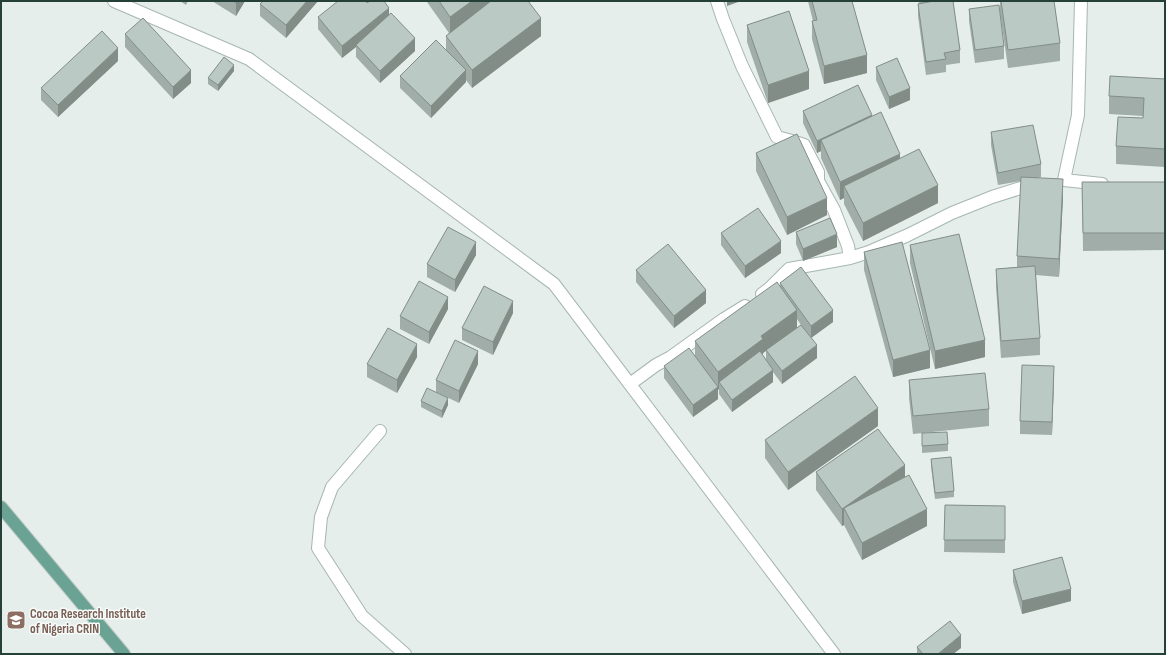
<svg xmlns="http://www.w3.org/2000/svg" width="1166" height="655" viewBox="0 0 1166 655" font-family="'Sofia Sans Condensed',sans-serif">
<style>
.lines{fill:none;stroke-linecap:round;stroke-linejoin:round}
.street-casing{stroke:#a7b6b1;stroke-width:14}
.primary-casing{stroke:#c2cac7;stroke-width:14}
.street{stroke:#fff;stroke-width:12}
.primary{stroke:#6aa393;stroke-width:12}
.wall{fill:#a0ada8;fill-rule:evenodd}
.shaded-wall{fill:#828d88}
.building{fill:#bac9c3;stroke:#828d88}
.labels{text-anchor:middle;stroke-width:3;stroke-linejoin:round;paint-order:stroke}
.education-label{font-size:13px;font-weight:bold;fill:#785e54;stroke:#f6faf8;text-anchor:start}
</style>
<rect width="100%" height="100%" fill="#e5eeea"/>
<g class="lines">
<defs>
<path id="street" d="M114,1L249,59L554,284L834,654
M717,1L723,19L742,66L777,137L792,141L804,145L818,172V181L834,210L848,246L850,258L789,269L770,288L762,294
M1081,1L1078,115L1064,180L1102,184
M850,258L869,252L908,235L952,213L992,197L1027,186H1036
M630,384L656,365L671,357L724,319L745,306
M380,431L332,487L321,517L318,548L362,616L405,654"/>
<path id="primary" d="M1,507L124,654"/>
</defs>
<use href="#street" class="street-casing"/>
<use href="#primary" class="primary-casing"/>
<use href="#street" class="street"/>
<use href="#primary" class="primary"/>
</g>
<path class="wall" d="M180,1H188L186,5Z
M212,1H245L236,16Z
M263,1H318L286,38L260,16V4Z
M427,1H528L541,36L472,88L466,80V82L431,118L400,88V76L446,50V36L449,33L427,2Z
M808,1H852L867,73L824,84L812,39V21H813Z
M919,1H953L960,50V63L946,65V72L926,75L918,16V4L919,3Z
M1000,1H1054L1060,43V61L1008,68L1000,12Z
M367,3L389,14L415,51L380,83L356,57V47L342,58L318,29V17Z
M969,9L1004,46V59L975,63L969,21Z
M747,25L809,89L768,103L747,42Z
M125,34L191,83L173,99L125,47Z
M118,61L58,117L41,100V88Z
M876,67L910,100L889,109L876,80Z
M234,71L218,91L208,84V78Z
M1165,79V167L1116,164V146L1143,118V116L1109,114V96Z
M803,111L872,117L900,158L938,203L863,241L844,204V198L840,200L821,158V151L817,153L803,123Z
M991,132L1041,164V177L1037,178L1063,197L1059,277L1036,275L1040,338V355L1001,358L996,287V269L1017,267V256L1021,181L998,185L991,145Z
M756,153L827,215L787,235L756,171Z
M1082,182H1165V250L1083,251Z
M796,232L837,247L803,261L796,244Z
M721,233L781,253L745,278L721,245Z
M910,245L985,357L935,369L910,263Z
M864,252L930,368L893,377L864,270Z
M476,255L455,292L427,277V264Z
M636,270L706,303L674,328L636,282Z
M780,283L833,322L811,338L817,358L782,384L773,372V382L732,412L719,394V389H718V399L693,417L664,378V366L695,356V341L780,286ZM797,319L801,325L794,330ZM766,351V360L763,356V353Z
M448,309L429,344L400,329V316Z
M513,313L493,355L462,340V328Z
M417,357L397,393L367,377V364Z
M478,364L459,403L436,392V380Z
M1054,378L1052,435L1020,434V421Z
M909,380L989,409V426L913,434L909,398Z
M421,401L448,405L442,418L421,407Z
M878,426L788,490L765,458V440Z
M922,433L948,444V451L922,453Z
M931,459L954,491V497L935,499L931,466Z
M816,472L905,477L927,526L862,560L844,525L842,526L816,490Z
M945,505L1005,506V553L944,552Z
M1013,570L1071,601L1022,614L1013,582Z
M917,647L961,648L953,654H917Z"/>
<path class="shaded-wall" d="M238,1H245L236,16V3Z
M307,1H318L286,38V25Z
M472,1H498L450,34V17Z
M727,1H741L727,6Z
M389,8V20L356,45V47L342,58V46Z
M541,18V36L472,88V70Z
M415,38V51L380,83V71Z
M118,48V61L58,117V105Z
M867,55V73L824,84V66Z
M234,65V71L218,91V85Z
M191,70V83L173,99V87Z
M466,70V82L431,118V106Z
M809,71V89L768,103V85Z
M910,88V100L889,109V97Z
M872,115V127L821,140V151L817,153V141Z
M900,154V172L844,186V198L840,200V182Z
M1063,179V197L1059,277V259Z
M938,185V203L863,241V223Z
M827,198V215L787,235V217Z
M837,234V247L803,261V249Z
M781,241V253L745,278V266Z
M476,242V255L455,292V280Z
M706,290V303L674,328V316Z
M448,297V309L429,344V332Z
M513,301V313L493,355V342Z
M797,310V328L763,353V357L719,382V389L718,390V372L761,336Z
M833,310V322L811,338V326Z
M985,340V357L935,369V351Z
M417,344V357L397,393V380Z
M817,345V358L782,384V371Z
M930,350V368L893,377V360Z
M478,351V364L459,403V391Z
M1054,366V378L1052,435V422Z
M773,370V382L732,412V400Z
M718,387V399L693,417V405Z
M448,398V405L442,418V411Z
M878,408V426L788,490V472Z
M905,465V483L844,508V525L842,526V509Z
M927,509V526L862,560V543Z
M1071,589V601L1022,614V601Z
M961,635V648L953,654H938Z"/>
<path class="building" d="M233,1H238L236,3Z
M263,1H307L286,25L260,4Z
M338,1H366L367,3L370,1H384L389,8L342,46L318,17Z
M439,1H472L450,17Z
M491,1H528L541,18L472,70L446,36Z
M812,1H852L867,55L824,66L812,21L817,20Z
M934,1H953L960,50L944,53L946,59L926,62L918,4Z
M1001,1H1054L1060,43L1008,50Z
M999,5L1004,46L975,50L969,9Z
M789,11L809,71L768,85L747,25Z
M391,13L415,38L380,71L356,45Z
M143,18L191,70L173,87L125,34Z
M102,31L118,48L58,105L41,88Z
M436,40L466,70L431,106L400,76Z
M224,57L234,65L218,85L208,78Z
M897,58L910,88L889,97L876,67Z
M1110,76L1165,79V149L1116,146L1118,117L1143,118L1144,98L1109,96Z
M858,85L872,115L817,141L803,111Z
M881,112L900,154L840,182L821,140Z
M1033,125L1041,164L998,173L991,132Z
M797,134L827,198L787,217L756,153Z
M919,149L938,185L863,223L844,186Z
M1021,177L1063,179L1059,259L1017,256Z
M1082,182H1165V233H1083Z
M758,208L781,241L745,266L721,233Z
M830,218L837,234L803,249L796,232Z
M448,227L476,242L455,280L427,264Z
M959,234L985,340L935,351L910,245Z
M902,242L930,350L893,360L864,252Z
M668,244L706,290L674,316L636,270Z
M1035,266L1040,338L1001,341L996,269Z
M801,267L833,310L811,326L780,283Z
M419,281L448,297L429,332L400,316Z
M777,282L797,310L761,336L763,339L718,372L695,341Z
M484,286L513,301L493,342L462,328Z
M801,325L817,345L782,371L766,350Z
M388,328L417,344L397,380L367,364Z
M455,340L478,351L459,391L436,380Z
M689,348L718,387L693,405L664,366Z
M760,351L773,370L732,400L719,382Z
M1022,365L1054,366L1052,422L1020,421Z
M985,373L989,409L913,416L909,380Z
M855,376L878,408L788,472L765,440Z
M427,388L448,398L442,411L421,401Z
M878,429L905,465L842,509L816,472Z
M947,432L948,444L922,446V433Z
M951,457L954,491L935,493L931,459Z
M909,475L927,509L862,543L844,508Z
M945,505L1005,506V540H944Z
M1062,557L1071,589L1022,601L1013,570Z
M950,621L961,635L938,654H923L917,647Z"/>
<defs>
<symbol id="school-square" viewBox="-11 -11 22 22"><rect x="-9" y="-9" width="18" height="18" rx="4" fill="#8d6e63" stroke="#f6faf8"/><path d="M0-5L7-2L0 1L-7-2ZM-4 1L0 2.5L4 1V4Q0 6-4 4Z" fill="#fff"/></symbol>
</defs>
<g fill-rule="evenodd">
<use href="#school-square" x="5" y="609" width="22" height="22"/>
</g>
<g class="labels">
<g class="education-label">
<text x="30" y="618">Cocoa Research Institute<tspan x="30" dy="15">of Nigeria CRIN</tspan></text>
</g>
</g>
<rect width="1166" height="655" fill="none" stroke="#244038" stroke-width="4"/>
</svg>
